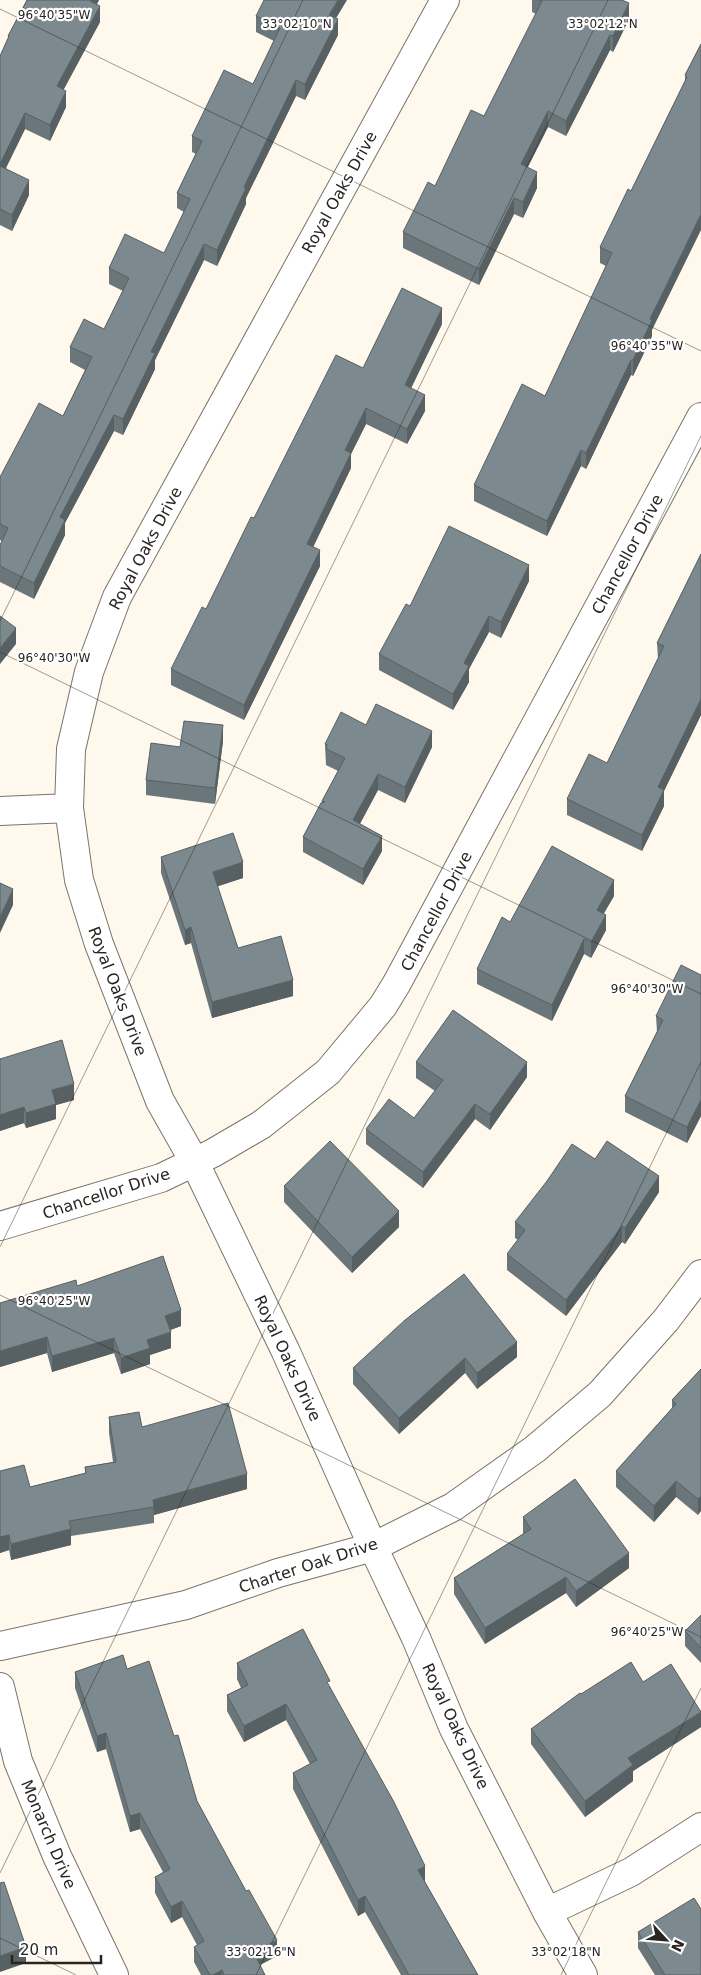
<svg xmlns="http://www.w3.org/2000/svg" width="701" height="1975" viewBox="0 0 701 1975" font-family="'DejaVu Sans',sans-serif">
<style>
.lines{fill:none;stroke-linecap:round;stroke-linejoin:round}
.minor-casing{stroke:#797369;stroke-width:30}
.minor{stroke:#fff;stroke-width:28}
.wall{fill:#6b767a}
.shaded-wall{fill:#576063}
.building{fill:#7c898e;stroke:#576063}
.ticks{fill:none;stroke:#282521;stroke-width:1;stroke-opacity:0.45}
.labels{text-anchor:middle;stroke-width:4.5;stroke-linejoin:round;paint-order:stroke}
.street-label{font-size:16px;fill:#282521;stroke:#fff}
.ticks-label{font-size:12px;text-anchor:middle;fill:#282521;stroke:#fff;stroke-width:4.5;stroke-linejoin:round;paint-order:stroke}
</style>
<rect width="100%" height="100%" fill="#fff9ed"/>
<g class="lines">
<defs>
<path id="minor" d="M445,0L117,597L89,672L71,749L69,808L79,880L99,944L160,1101L194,1161L286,1352L373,1547L416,1638L454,1729L547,1912L583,1975
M0,811L69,808
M0,1226L161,1178L213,1153L261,1125L328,1072L383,1006L397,983L701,417
M0,1646L186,1605L278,1573L373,1547L453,1507L535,1449L600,1394L666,1320L701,1274
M0,1687L18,1761L57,1856L114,1975
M547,1912L631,1872L701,1827"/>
</defs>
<use href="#minor" class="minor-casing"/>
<use href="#minor" class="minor"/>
</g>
<path class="wall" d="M27,0H99L97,4L100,22L63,90L66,107L50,141L25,129L6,168L29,195L12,231L0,225V56L8,39V36Z
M532,0H623L629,19L613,52L610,50L566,136L548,127L528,167L537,188L523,218L514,214L479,285L403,248V232L435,186L484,116L536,14L532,12Z
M256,16L336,18L338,35L305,100L296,96L246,198V204L217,266L204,260L155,360V369L123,435L114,431L65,523V535L34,599L0,582V545L2,541L0,540V477L63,416L85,370L70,362V347L104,329L123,291L109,284V268L164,253L184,212L177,208V193L196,154L192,152V136L253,84L274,41L256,32Z
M701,44L652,330V336L633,376L631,375L586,469L581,466L547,536L474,501V485L545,396L606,266L600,263V247L631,191L685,81V75Z
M442,324L411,388L425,411L407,444L366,424L351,454V468L313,547L320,566L244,720L171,685V669L206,609L254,518L363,368Z
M701,554V715L664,791V806L642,851L567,815V799L607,763L658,659L657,643Z
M529,581L501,638L489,632L469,669V682L453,710L379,670V654L410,606Z
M366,725L432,747L405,803L378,790L360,824L382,851L363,885L303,852V837L338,771L326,765L325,744Z
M223,741L215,804L146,795V780L180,747Z
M161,857L243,878L217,886L238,948L293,996L212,1018L191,943L185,945L161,873Z
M614,896L604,913L606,930L591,958L584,954L552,1021L477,984V969L510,922Z
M701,975V1116L687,1143L625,1112V1096L657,1032L656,1016Z
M0,1059L74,1100L56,1105V1119L26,1128L24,1123L0,1131Z
M416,1062L527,1077L490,1130L475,1119L423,1188L366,1144V1129L414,1118L435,1091L416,1078Z
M595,1159L659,1192L625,1244L622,1242L566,1316L507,1270V1254L518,1240L515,1238V1222Z
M284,1186L399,1227L352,1273L284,1202Z
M77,1286L181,1326L170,1330L171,1348L150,1355V1364L121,1374L114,1353L52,1372L47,1353L0,1367Z
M517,1342V1357L477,1389L465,1373L399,1434L353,1384V1368Z
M701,1369L698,1515L676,1497L654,1522L616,1487V1471L672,1408V1400Z
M109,1417L142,1427L247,1489L154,1515V1523L71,1536V1545L11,1560L9,1550L0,1553V1471L30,1487L85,1473V1467L113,1462L109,1433Z
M523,1517L629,1568L576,1607L566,1593L485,1644L454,1594V1578L523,1534Z
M701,1615V1663L685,1646V1631Z
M237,1663L330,1687L425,1882L478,1975H401L365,1912L358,1916L293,1789V1773L310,1764L286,1720L244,1742L227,1711V1695L241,1688L237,1679Z
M127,1669L174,1736L197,1801L277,1956L260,1965L265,1975H201L194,1962V1947L197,1945L182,1917L171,1923L155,1893V1877L163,1872L140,1829L130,1832L106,1749L97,1752L75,1688V1672Z
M643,1682L701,1727L633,1771V1781L585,1817L531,1744V1729L581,1694Z
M638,1932L701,1975H655L638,1948Z"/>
<path class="shaded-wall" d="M91,0H99L90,17Z
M338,0H347L329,30V15Z
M629,3V19L613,52V36Z
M100,6V22L57,102V86Z
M338,19V35L305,100V84Z
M610,35V50L566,136V121Z
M296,80V96L246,198V204L217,266V250L244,187Z
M66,91V107L50,141V125Z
M548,111V127L521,180V164Z
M25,113V129L0,180V164Z
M537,172V188L523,218V202Z
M29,180V195L12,231V215Z
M514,198V214L479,285V269Z
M701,214V230L652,330V336L633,376V360L650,319Z
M204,244V260L155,360V369L123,435V419L151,352Z
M442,308V324L405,401V385Z
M631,360V375L586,469V453Z
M425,395V411L407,444V429Z
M366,408V424L351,454V468L307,560V544L345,450Z
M114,415V431L65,523V535L34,599V583L60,517Z
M581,450V466L547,536V521Z
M320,550V566L244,720V705Z
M529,565V581L501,638V622Z
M489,616V632L469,669V682L453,710V694L464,663Z
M16,628V644L0,664V648Z
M701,699V715L664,791V806L642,851V835L658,787Z
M223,725V741L215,804V788Z
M432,731V747L405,803V787Z
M378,774V790L353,836V820Z
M382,836V851L363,885V869Z
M243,862V878L213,888V872Z
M614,880V896L597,925V910Z
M13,889V905L0,933V917Z
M606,915V930L591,958V942Z
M191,927V943L185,945V930Z
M584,939V954L552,1021V1005Z
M293,980V996L212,1018V1002Z
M527,1062V1077L490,1130V1114Z
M74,1084V1100L56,1105V1119L26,1128V1113L52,1090Z
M701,1100V1116L687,1143V1127Z
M475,1104V1119L423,1188V1172Z
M24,1107V1123L0,1131V1115Z
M659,1176V1192L625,1244V1228Z
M399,1211V1227L352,1273V1257Z
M622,1226V1242L566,1316V1300Z
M181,1310V1326L165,1332V1316Z
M171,1332V1348L150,1355V1364L121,1374V1358L147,1340Z
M47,1337V1353L0,1367V1351Z
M114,1338V1353L52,1372V1356Z
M517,1342V1357L477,1389V1373Z
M465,1358V1373L399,1434V1418Z
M247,1474V1489L154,1515L153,1500Z
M676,1481V1497L654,1522V1506Z
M701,1496V1511L698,1515V1499Z
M71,1529V1545L11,1560V1544Z
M9,1535V1550L0,1553V1537Z
M629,1553V1568L576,1607V1591Z
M566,1577V1593L485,1644V1628Z
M286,1704V1720L244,1742V1726Z
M701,1712V1727L633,1771V1781L585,1817V1801L628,1758Z
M106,1733V1749L97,1752V1736Z
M140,1813V1829L130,1832V1816Z
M425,1866V1882L418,1870Z
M365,1896V1912L358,1916V1900Z
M182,1901V1917L171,1923V1907Z
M277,1940V1956L254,1968V1953Z
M26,1947V1963L0,1972V1956Z
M222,1970V1975H213Z"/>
<path class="building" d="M27,0H91L90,1L100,6L57,86L66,91L50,125L25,113L0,164V56L9,36H8Z
M264,0H338L329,15L338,19L305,84L296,80L244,187L246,188L217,250L204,244L151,352L155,353L123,419L114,415L60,517L65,520L34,583L0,566V545L8,528L0,524V477L39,403L63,416L92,357L70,347L84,319L104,329L129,278L109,268L125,234L164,253L190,199L177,193L202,141L192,136L224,70L253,84L280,28L256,16Z
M539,0H622L629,3L613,36L610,35L566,121L548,111L521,164L537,172L523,202L514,198L479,269L403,232L428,182L435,186L471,110L484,116L542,1Z
M701,44V214L650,319L652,320L633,360H631L586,453L581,450L547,521L474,485L522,384L545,396L612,253L600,247L628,189L631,191L687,77L685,75Z
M0,166L29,180L12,215L0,209Z
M402,288L442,308L405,385L425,395L407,429L366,408L345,450L351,453L307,544L320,550L244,705L171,669L202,607L206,609L251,517L254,518L336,355L363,368Z
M449,526L529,565L501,622L489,616L464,663L469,666L453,694L379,654L406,604L410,606Z
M701,554V699L658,787L664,790L642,835L567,799L589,754L607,763L664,646L657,643Z
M0,616L16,628L0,648Z
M376,704L432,731L405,787L378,774L353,820L382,836L363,869L303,837L321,803L325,802L322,801L345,758L326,749L327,745L325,744L341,712L366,725Z
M184,721L223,725L215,788L146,780L151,743L180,747Z
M233,833L243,862L213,872L238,948L281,936L293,980L212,1002L191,927L185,930L161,857Z
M552,846L614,880L597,910L606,915L591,942L584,939L552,1005L477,969L502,917L510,922Z
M0,883L13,889L0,917Z
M681,965L701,975V1100L687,1127L625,1096L663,1020L656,1016Z
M453,1010L527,1062L490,1114L475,1104L423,1172L366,1129L389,1099L414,1118L443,1080L416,1062Z
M62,1040L74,1084L52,1090L56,1104L26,1113L24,1107L0,1115V1059Z
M330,1141L399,1211L352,1257L284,1186Z
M607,1141L659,1176L625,1228L622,1226L566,1300L507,1254L525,1230L515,1222L547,1181L572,1144L595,1159Z
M163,1256L181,1310L165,1316L171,1332L147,1340L150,1348L121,1358L114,1338L52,1356L47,1337L0,1351V1303L76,1280L77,1286Z
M464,1274L517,1342L477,1373L465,1358L399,1418L353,1368L405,1320Z
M701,1369V1496L698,1499L676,1481L654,1506L616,1471L676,1404L672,1400Z
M228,1403L247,1474L153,1500L154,1507L69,1521L71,1529L11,1544L9,1535L0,1537V1471L24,1465L30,1487L86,1473L85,1467L116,1462L109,1417L139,1412L142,1427Z
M575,1479L629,1553L576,1591L566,1577L485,1628L454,1578L531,1529L523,1517Z
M701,1615V1648L685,1631Z
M303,1629L330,1681L327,1682L394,1802L425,1866L418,1870L478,1975H409L365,1896L358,1900L293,1773L317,1760L286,1704L244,1726L227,1695L248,1685L237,1663Z
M123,1655L127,1669L149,1661L174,1736L178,1735L197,1801L246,1891L249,1890L277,1940L254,1953L265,1975H224L222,1970L213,1975H210L194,1947L204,1941L182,1901L171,1907L155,1877L170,1869L140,1813L130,1816L106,1733L97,1736L75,1672Z
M631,1662L643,1682L671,1664L701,1712L628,1758L633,1765L585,1801L531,1729L580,1693L581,1694Z
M4,1882L26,1947L0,1956V1883Z
M694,1898L701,1909V1975H665L638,1932Z"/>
<path class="ticks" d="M0,9L701,351M0,621L303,0M0,652L701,994M0,1247L608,0M0,1295L701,1637M0,1873L701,436M0,1938L76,1975M256,1975L701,1062M561,1975L701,1688"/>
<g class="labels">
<g class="street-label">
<text transform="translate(339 192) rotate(-61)" y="6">Royal Oaks Drive</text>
<text transform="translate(145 548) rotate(-62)" y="6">Royal Oaks Drive</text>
<text transform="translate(627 554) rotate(-62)" y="6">Chancellor Drive</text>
<text transform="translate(436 911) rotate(-62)" y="6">Chancellor Drive</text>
<text transform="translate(118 991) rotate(69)" y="6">Royal Oaks Drive</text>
<text transform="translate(106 1193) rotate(-18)" y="6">Chancellor Drive</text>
<text transform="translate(288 1358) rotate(65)" y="6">Royal Oaks Drive</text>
<text transform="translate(308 1565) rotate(-18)" y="6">Charter Oak Drive</text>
<text transform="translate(456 1726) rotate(65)" y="6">Royal Oaks Drive</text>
<text transform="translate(49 1834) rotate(67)" y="6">Monarch Drive</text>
</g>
</g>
<g class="ticks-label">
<text x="54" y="19">96°40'35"W</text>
<text x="603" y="28">33°02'12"N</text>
<text x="297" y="28">33°02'10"N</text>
<text x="647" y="350">96°40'35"W</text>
<text x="54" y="662">96°40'30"W</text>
<text x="647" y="993">96°40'30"W</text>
<text x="54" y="1305">96°40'25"W</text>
<text x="647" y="1636">96°40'25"W</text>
<text x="261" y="1956">33°02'16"N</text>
<text x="566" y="1956">33°02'18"N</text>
</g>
<g transform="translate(666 1940) rotate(116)" stroke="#ffffff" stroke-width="4" paint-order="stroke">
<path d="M0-4L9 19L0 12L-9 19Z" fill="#282521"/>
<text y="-8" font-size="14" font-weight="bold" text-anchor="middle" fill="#282521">N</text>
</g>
<path d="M12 1955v8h89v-8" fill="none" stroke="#282521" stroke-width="2.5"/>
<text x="20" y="1955" font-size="15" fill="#282521" stroke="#ffffff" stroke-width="4" paint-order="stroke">20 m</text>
</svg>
